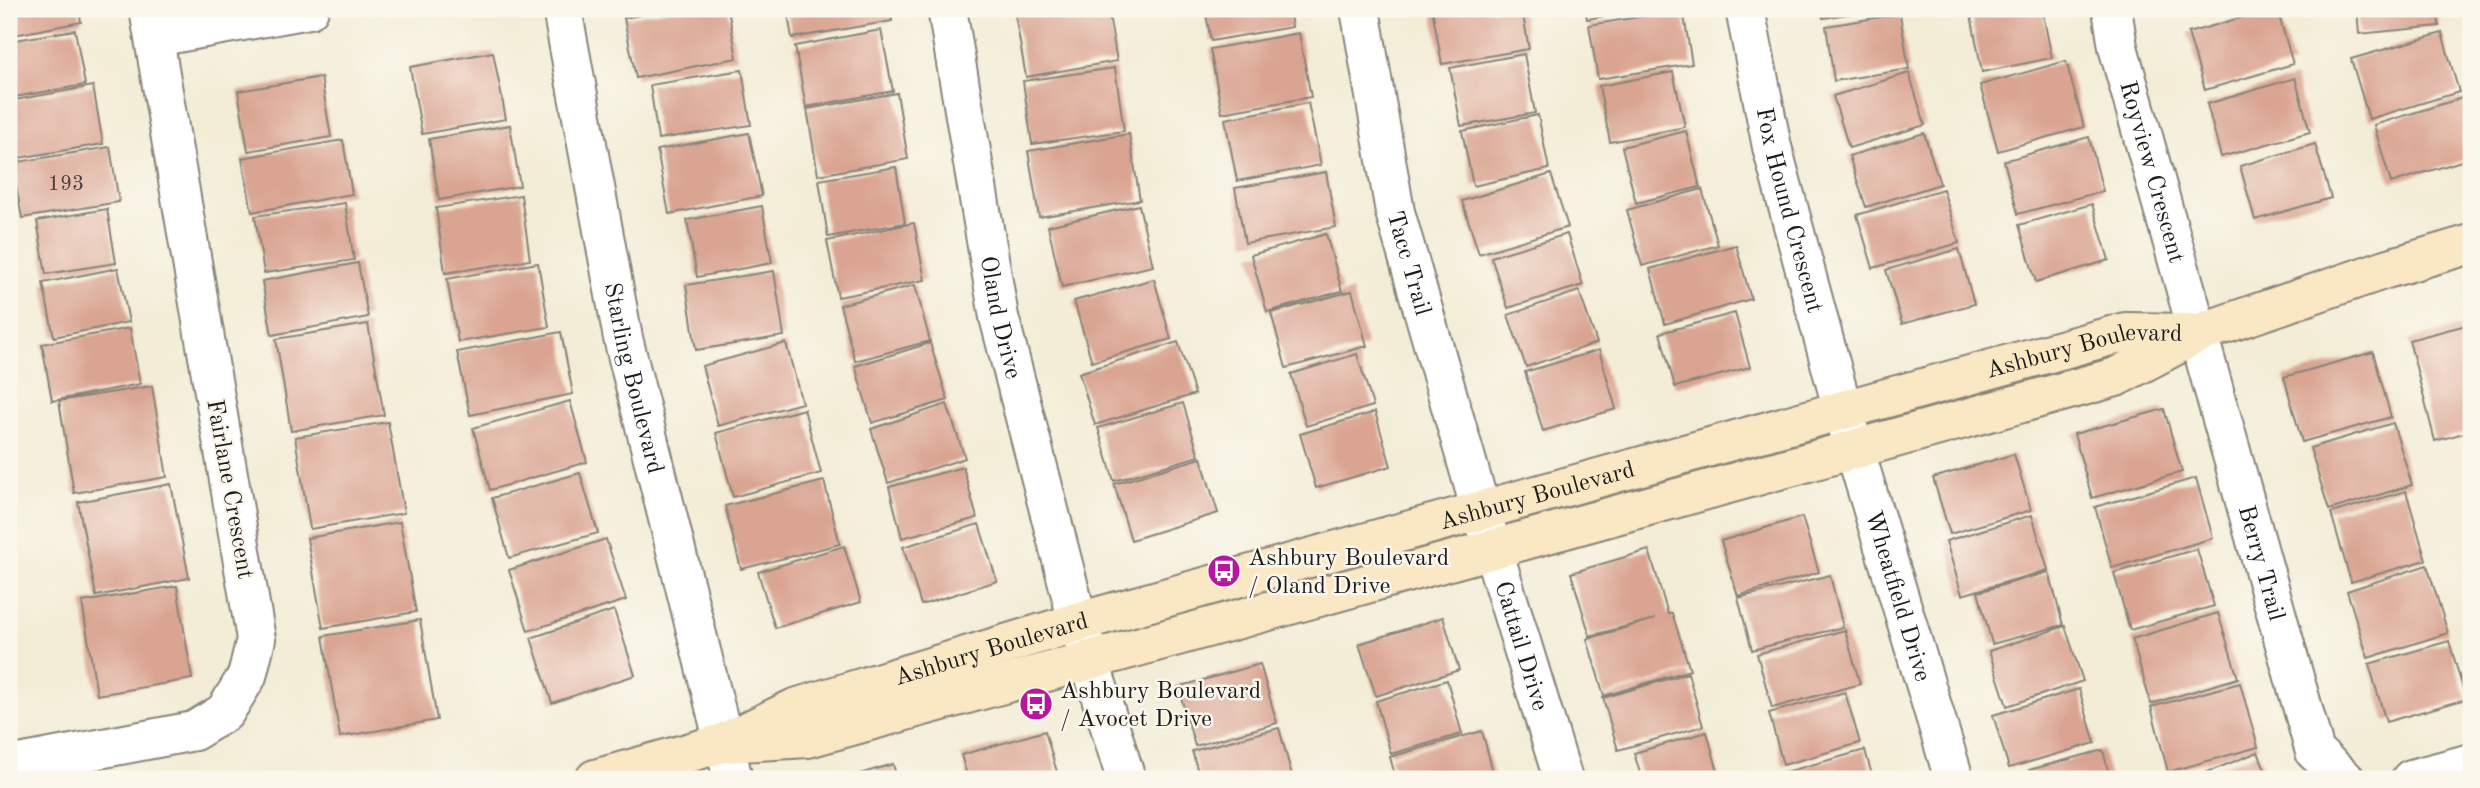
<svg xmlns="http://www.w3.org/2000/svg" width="2480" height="788" viewBox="0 0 2480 788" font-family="'Old Standard TT',serif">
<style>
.building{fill:#daa492}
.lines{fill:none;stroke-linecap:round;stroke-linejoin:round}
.street-casing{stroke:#88847a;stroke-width:42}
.secondary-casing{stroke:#88847a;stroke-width:42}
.street{stroke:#fff;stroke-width:38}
.secondary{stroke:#fae7c3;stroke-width:38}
.labels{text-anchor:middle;stroke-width:5;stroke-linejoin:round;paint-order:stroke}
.number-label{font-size:21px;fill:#4c3e3a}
.street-label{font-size:24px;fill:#1c1c1c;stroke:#fbf7ec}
.poi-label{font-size:24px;fill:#1c1c1c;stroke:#fbf7ec;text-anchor:start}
</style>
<rect width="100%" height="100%" fill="#fbf7ec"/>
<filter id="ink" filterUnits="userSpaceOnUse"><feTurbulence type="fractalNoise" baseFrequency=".0143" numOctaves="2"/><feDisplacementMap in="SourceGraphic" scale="14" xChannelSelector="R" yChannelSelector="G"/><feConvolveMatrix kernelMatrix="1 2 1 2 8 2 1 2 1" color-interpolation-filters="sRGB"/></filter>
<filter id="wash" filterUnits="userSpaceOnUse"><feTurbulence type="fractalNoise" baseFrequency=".00686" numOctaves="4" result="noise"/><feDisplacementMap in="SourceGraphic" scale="28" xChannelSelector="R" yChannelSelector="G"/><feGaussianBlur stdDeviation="1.57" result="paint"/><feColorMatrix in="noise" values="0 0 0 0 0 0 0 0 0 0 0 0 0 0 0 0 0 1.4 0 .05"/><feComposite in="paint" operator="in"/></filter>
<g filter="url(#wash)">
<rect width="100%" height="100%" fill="#f3edd7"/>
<g id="blocks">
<path class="building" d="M9,9H79L81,22L9,36Z
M674,9H728L737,58L636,78L624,18Z
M787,9H890L892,21L792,38Z
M1045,9H1108L1117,61L1026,77L1015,14Z
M1205,9H1289L1292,27L1211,41Z
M1432,9H1522L1529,49L1442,64Z
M1585,9H1639L1640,10L1587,19Z
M1821,9H1870V10L1823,18Z
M2003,9H2042L2052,58L1982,72L1971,15Z
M2187,9H2222V10L2188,16Z
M2271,9H2277L2293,64L2205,90L2188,33Z
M2357,9H2438L2439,26L2359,34Z
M1683,10L1692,64L1598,79L1589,25Z
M1900,14L1909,69L1834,81L1826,26Z
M75,30L85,85L14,97L9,66V41Z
M881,30L893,91L806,107L795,46Z
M1299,33L1311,97L1222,113L1210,49Z
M2442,33L2459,92L2369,119L2351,59Z
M493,52L506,119L422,134L410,67Z
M1524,54L1535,113L1461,126L1450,68Z
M2066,61L2084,127L1998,151L1980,85Z
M1115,68L1124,131L1032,144L1023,81Z
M742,70L751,125L658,139L650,85Z
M1673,72L1685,127L1610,142L1599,86Z
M1909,73L1925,125L1849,148L1833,96Z
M321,77L331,137L248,151L238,91Z
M2295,78L2310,132L2221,157L2207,104Z
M93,86L103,144L18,158L9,101Z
M897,93L908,159L818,175L807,109Z
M2462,98L2471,129V158L2391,183L2374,125Z
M1308,103L1321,165L1237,181L1225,119Z
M1538,115L1549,169L1473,186L1462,131Z
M510,125L520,186L439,200L429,139Z
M1686,131L1700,187L1636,203L1622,147Z
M749,133L762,196L669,214L657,150Z
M1924,133L1940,184L1866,207L1849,156Z
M1129,134L1140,200L1039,217L1028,151Z
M2089,137L2103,191L2018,214L2004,161Z
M343,140L352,194L252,212L242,158Z
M2315,144L2331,198L2255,220L2240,166Z
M110,147L119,202L22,218L12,163Z
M896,167L905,223L828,237L819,180Z
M1326,172L1336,227L1245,243L1235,188Z
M1551,174L1568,227L1479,254L1462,201Z
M1702,189L1718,245L1642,266L1627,210Z
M1943,189L1959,243L1873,268L1857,215Z
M521,195L530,260L445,273L436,208Z
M345,203L354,260L264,273L255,216Z
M2092,204L2109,260L2036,282L2019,225Z
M1139,205L1153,266L1062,287L1048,226Z
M762,206L772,263L697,277L687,220Z
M107,209L116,263L46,274L37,221Z
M914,223L925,280L838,297L827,241Z
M1326,234L1342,291L1267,312L1251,255Z
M1567,234L1583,285L1508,308L1491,257Z
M1736,245L1751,299L1665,324L1650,269Z
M1959,249L1974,304L1902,324L1886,270Z
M358,263L368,317L272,335L262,281Z
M538,263L549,327L458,342L447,279Z
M118,268L129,322L54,337L43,283Z
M774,271L784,336L696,350L686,285Z
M1154,279L1171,339L1092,362L1074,301Z
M915,285L930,341L855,361L840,305Z
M1352,291L1367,346L1286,368L1271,313Z
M1579,291L1597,343L1526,367L1508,315Z
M1735,313L1750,367L1675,387L1660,333Z
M368,324L384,415L291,431L276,339Z
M2470,324L2471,431L2435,441L2409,340Z
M130,328L140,384L52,401L42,344Z
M561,332L573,394L470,415L457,352Z
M1178,342L1195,394L1095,425L1079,373Z
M786,343L802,403L718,426L702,366Z
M930,343L948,400L872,423L855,366Z
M1599,350L1616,409L1543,431L1525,372Z
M2373,352L2391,417L2302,442L2284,377Z
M1357,354L1373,406L1306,426L1291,374Z
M152,386L167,477L74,493L59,401Z
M570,401L587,462L490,490L473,428Z
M1183,403L1199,456L1114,481L1098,428Z
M947,404L965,458L888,483L871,429Z
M804,409L821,473L733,497L716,433Z
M2164,409L2182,472L2092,498L2074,434Z
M1375,412L1391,466L1316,488L1300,434Z
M388,422L404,513L310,529L295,437Z
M2393,423L2412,485L2329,510L2310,448Z
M2014,454L2031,510L1950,534L1933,478Z
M1201,458L1218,513L1131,540L1114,484Z
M963,467L977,518L902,538L889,487Z
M580,473L598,533L509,558L492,498Z
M2196,478L2213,538L2112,568L2095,507Z
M824,481L840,544L741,569L725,506Z
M171,484L189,578L96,596L78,502Z
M2406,491L2426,560L2351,582L2331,513Z
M2032,515L2048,570L1962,595L1946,541Z
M1802,517L1819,572L1738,596L1721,541Z
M400,522L416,612L323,628L307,538Z
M979,524L997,581L921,605L903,547Z
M606,539L626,600L528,631L509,570Z
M844,546L861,602L775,628L758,572Z
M2197,549L2214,606L2130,630L2114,573Z
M1649,550L1668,614L1672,613L1690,670L1604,696L1587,639L1655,619L1590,636L1571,573Z
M2427,565L2448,633L2368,658L2347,591Z
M2049,572L2063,625L1992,644L1978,592Z
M1830,575L1843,627L1752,650L1738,598Z
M177,586L192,679L97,695L82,602Z
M614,610L635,675L552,703L531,638Z
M2218,613L2238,678L2151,704L2132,639Z
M1443,617L1459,670L1376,696L1359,644Z
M420,620L437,720L340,737L323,636Z
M2065,626L2083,681L2007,706L1989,651Z
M1845,630L1860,684L1772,708L1757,654Z
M2449,641L2466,699L2386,722L2369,664Z
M1260,664L1277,723L1195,746L1178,687Z
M1688,673L1703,726L1618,750L1603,698Z
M1447,680L1462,734L1391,754L1376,701Z
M2240,683L2258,747L2168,772L2151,707Z
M2079,689L2095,743L2009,768L1993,715Z
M1845,692L1860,743L1783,765L1769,713Z
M1279,728L1293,779H1200L1192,751Z
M1045,731L1059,779H968L961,755Z
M1482,731L1495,779H1396L1390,757Z
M1707,732L1720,779H1642L1634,753Z
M1865,750L1873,779H1788L1786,772Z
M2103,750L2110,779H2032L2029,770Z
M2258,752L2269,779H2190Z
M893,764L897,779H843Z"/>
</g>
</g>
<g filter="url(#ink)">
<use href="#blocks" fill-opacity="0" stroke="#88847a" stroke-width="2"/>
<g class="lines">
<defs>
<g id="street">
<path id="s1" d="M562,9L623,338L733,779"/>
<path id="s2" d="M947,9L999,317L1078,622L1126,779"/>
<path id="s3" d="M1360,9L1395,212L1481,511L1563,779"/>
<path id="s4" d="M1745,9L1772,147L1843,411L1954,779"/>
<path id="s5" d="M2112,9L2118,47L2315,752L2345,779"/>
<path d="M155,37L309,9"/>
<path d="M9,766L194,731L225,712L247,676L256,639L149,9"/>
<path d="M2411,779L2471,763"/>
</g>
<g id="secondary">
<path d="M723,743L808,738L2116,377L2199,333L2386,269L2471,244"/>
<path id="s6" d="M595,779L723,743L795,708L1078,622L2125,332L2194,333"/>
</g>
</defs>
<use href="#street" class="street-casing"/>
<use href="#secondary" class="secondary-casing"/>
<use href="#street" class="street"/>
<use href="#secondary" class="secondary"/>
</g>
</g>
<defs>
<symbol id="bus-disc" viewBox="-11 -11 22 22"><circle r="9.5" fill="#b5179e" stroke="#fbf7ec"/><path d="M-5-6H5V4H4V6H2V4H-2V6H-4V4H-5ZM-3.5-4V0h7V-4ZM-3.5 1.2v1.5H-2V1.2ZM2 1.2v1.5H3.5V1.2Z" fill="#fff"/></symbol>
</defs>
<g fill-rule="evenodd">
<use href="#bus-disc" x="1205" y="552" width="38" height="38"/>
<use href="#bus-disc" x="1017" y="685" width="38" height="38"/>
</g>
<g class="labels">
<g class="number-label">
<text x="66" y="190">193</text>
</g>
<g class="street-label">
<text dy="8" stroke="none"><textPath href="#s5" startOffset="168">Royview Crescent</textPath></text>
<text dy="8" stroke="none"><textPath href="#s4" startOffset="206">Fox Hound Crescent</textPath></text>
<text dy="8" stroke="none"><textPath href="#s3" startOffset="259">Tacc Trail</textPath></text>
<text dy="8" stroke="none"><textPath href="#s2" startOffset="313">Oland Drive</textPath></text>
<text dy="8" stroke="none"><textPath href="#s6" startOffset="1552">Ashbury Boulevard</textPath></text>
<text dy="8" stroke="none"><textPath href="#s1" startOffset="376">Starling Boulevard</textPath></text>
<text transform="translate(231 489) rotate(80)" y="8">Fairlane Crescent</text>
<text dy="8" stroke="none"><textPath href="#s6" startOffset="985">Ashbury Boulevard</textPath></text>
<text dy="8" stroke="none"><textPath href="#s5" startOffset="574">Berry Trail</textPath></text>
<text dy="8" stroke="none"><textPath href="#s4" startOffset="607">Wheatfield Drive</textPath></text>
<text dy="8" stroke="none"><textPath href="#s3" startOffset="658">Cattail Drive</textPath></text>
<text dy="8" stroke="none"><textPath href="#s6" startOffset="418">Ashbury Boulevard</textPath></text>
</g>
<g class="poi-label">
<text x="1248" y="565">Ashbury Boulevard<tspan x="1248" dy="28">/ Oland Drive</tspan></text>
<text x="1060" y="698">Ashbury Boulevard<tspan x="1060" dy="28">/ Avocet Drive</tspan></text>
</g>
</g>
<rect width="2480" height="788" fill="none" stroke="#fbf7ec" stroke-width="35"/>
</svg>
